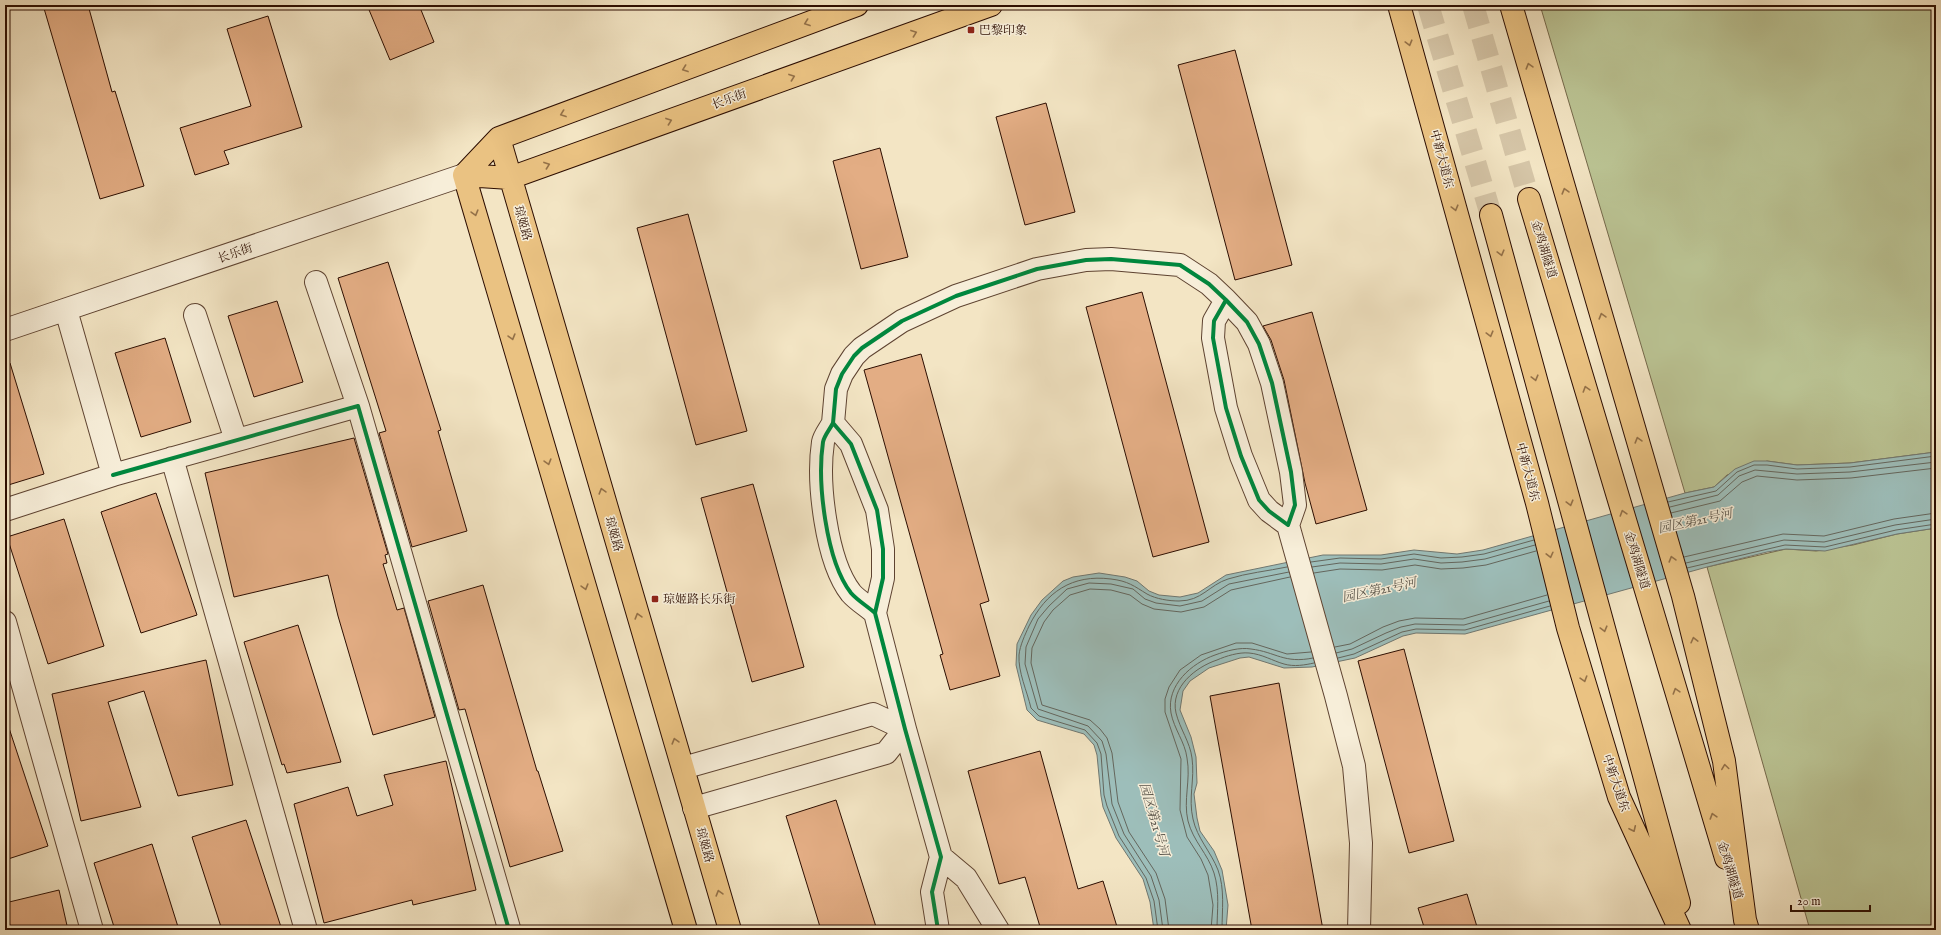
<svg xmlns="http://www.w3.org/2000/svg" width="1941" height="935" viewBox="0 0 1941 935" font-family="'IM FELL English','Noto Serif SC',serif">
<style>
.green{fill:#bbc494;stroke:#74684a}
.water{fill:#9dbeba;stroke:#707770}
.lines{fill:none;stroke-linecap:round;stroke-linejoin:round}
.shore{stroke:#64665d;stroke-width:1}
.building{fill:#e3ad84;stroke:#2c0d00}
.major-tunnel{stroke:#d5c5a7;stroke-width:22;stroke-dasharray:22 11;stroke-linecap:butt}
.minor-casing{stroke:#5e4331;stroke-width:24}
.major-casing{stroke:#2c0d00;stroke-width:24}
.minor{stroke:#f7eed9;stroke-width:22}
.major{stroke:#eac282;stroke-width:22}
.cycleway-casing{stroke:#f7eed9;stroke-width:6}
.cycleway{stroke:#00873e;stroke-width:4}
.oneway{stroke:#947148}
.poi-dot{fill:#8f2418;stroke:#f7eed9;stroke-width:1.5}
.labels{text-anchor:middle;stroke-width:3;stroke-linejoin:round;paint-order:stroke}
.poi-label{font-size:12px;fill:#2c0d00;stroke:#f7eed9;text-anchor:start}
.street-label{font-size:12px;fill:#2c0d00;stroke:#f7eed9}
.water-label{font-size:13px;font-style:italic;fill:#59544a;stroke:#f7eed9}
</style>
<rect width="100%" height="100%" fill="#f3e5c4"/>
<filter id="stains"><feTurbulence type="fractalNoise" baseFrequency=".005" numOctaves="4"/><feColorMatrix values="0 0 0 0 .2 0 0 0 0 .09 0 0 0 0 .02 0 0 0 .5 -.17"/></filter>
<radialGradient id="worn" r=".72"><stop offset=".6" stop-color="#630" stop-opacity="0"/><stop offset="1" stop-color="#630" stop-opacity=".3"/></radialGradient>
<path class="green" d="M1540,5H1936V452L1850,463L1797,465L1767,461L1727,475L1714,487L1685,493Z
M1936,528V930H1810L1707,567L1786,549L1816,551L1853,545L1897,534Z"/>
<path class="water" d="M1936,452V528L1897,534L1825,551L1786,549L1767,552L1707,567L1465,634L1416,633L1403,636L1355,658L1312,667L1284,668L1249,657L1240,658L1209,668L1190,681L1183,691L1180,710L1191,737L1196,757L1197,783L1194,794L1197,818L1200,831L1214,851L1222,870L1228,905L1226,930H1154L1150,902L1143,879L1116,838L1103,807L1101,796L1097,755L1094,745L1084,734L1037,720L1027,710L1016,665L1017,644L1031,615L1042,600L1063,581L1073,577L1099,573L1125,577L1137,581L1149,591L1159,595L1180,597L1198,593L1226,575L1323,555H1381L1414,550L1457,554L1483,550L1685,493L1714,487L1735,469L1754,461H1767L1797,465L1850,463Z"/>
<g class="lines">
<path class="shore" d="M1668,502L1716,491L1737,472L1754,465H1767L1797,469L1850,467L1936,456
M1670,507L1718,495L1739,476L1755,470L1797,474L1850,472L1936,462
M1671,513L1720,501L1742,482L1757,476L1797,480L1851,478L1936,468
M1684,557L1783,534L1824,536L1894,519L1936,513
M1311,562L1340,558L1381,559L1414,554L1441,558L1462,557L1484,554L1534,540
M1686,563L1784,540L1824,542L1895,525L1936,519
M1312,567L1340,563L1381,564L1414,559L1441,563L1462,562L1485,559L1535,545
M1687,568L1785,545L1825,547L1896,530L1936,524
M1314,573L1340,569L1382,570L1415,565L1441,569L1463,568L1486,565L1536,551
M1335,647L1350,644L1383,627L1399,621L1415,618L1463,619L1547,595
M1336,653L1352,649L1386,633L1401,627L1415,624L1464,625L1549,601
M1338,658L1354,654L1402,632L1416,629L1465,630L1550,606
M1158,930L1154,901L1146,878L1119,836L1107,806L1104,795L1101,754L1097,743L1085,730L1039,716L1031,708C1027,691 1018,672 1019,655C1020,645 1025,635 1029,626C1046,592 1072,574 1111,579C1128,581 1134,586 1147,594C1156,599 1169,601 1179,601C1202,601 1209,585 1228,579C1247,573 1268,571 1287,567
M1163,930L1159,900L1151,876L1124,834L1112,804L1106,754L1102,741L1088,726L1038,709L1025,664L1026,647L1038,619L1049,606L1067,589L1089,583L1111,584L1133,589L1145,599L1156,603L1180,606L1202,601L1229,584L1289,572
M1169,930L1165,899L1156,873L1129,832L1118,802L1112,753L1107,738L1100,729L1090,720L1042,705L1031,663L1032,648L1044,622L1053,610L1070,595L1090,589L1111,590L1130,595L1142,604L1154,609L1181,612L1204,607L1231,590L1290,577
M1211,930L1213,905L1208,875L1201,859L1187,837L1180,810L1181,759L1165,712V699L1169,687L1180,670L1201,655L1236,643H1252L1287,654L1311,652
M1217,930C1217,911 1220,892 1214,873C1208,854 1193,841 1188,821C1183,800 1191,780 1187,758C1185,742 1174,729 1171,713C1166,685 1192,663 1215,655C1226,651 1240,647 1251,649C1276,652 1284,664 1313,658
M1222,930C1222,910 1225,889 1218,870C1211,852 1197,838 1193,819C1188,798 1195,779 1192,758C1190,742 1180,729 1176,713C1170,687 1196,667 1217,660C1226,656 1239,652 1249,653C1262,654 1273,661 1284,664C1294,667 1305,665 1314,663"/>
</g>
<path class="building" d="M43,5H88L112,92L115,91L144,186L100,199Z
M367,5H419L434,42L390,60Z
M268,16L302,127L224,151L229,164L195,175L180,128L251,106L227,29Z
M1235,50L1292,265L1235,280L1178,65Z
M1046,103L1075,212L1025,225L996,117Z
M880,148L908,257L861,269L833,161Z
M688,214L747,431L696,445L637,228Z
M388,262L441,430L438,431L467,531L412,547L379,433L386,431L338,278Z
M1142,292L1209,542L1153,557L1086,307Z
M277,301L303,382L254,397L228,316Z
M1312,312L1367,510L1316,524L1305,483L1284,380L1271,340L1263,326Z
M165,338L191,422L141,437L115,353Z
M921,354L989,601L980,604L1000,676L950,690L940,655L943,654L864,370Z
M10,363L44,474L5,486V364Z
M354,438L388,554L385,555L387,563L383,564L397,610L404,608L435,717L373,735L338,616L328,575L234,597L205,473Z
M753,484L804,667L752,682L701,498Z
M156,493L197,615L141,633L101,512Z
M64,519L104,646L48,664L7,537Z
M483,585L537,771H538L563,851L510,867L465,709L459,710L428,601Z
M298,625L341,762L287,773L284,764L282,765L244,642Z
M1404,649L1454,841L1409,853L1358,661Z
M206,660L233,785L178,796L144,691L108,702L141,807L81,821L52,694Z
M1279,683L1323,930H1252L1210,696Z
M5,728H9L48,846L5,860Z
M1040,751L1078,889L1103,881L1118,930H1041L1025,877L999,884L968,771Z
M446,761L476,890L413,905L412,900L324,923L294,804L348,787L357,816L393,805L384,775Z
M836,800L877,930H821L786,816Z
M246,820L282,930H222L192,837Z
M152,844L179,930H115L94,863Z
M59,890L68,930H11L5,903Z
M1467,894L1478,930H1425L1418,908Z"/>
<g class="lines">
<path class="major-tunnel" d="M1428,5L1491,215
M1473,5L1529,199"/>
<defs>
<path id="minor" d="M316,282L358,406
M195,315L236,440
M5,330L464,175
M833,423L836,389L842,374L854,356L862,348L902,321L956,296L1037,269L1086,260L1111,259L1180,265L1209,284L1226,300L1214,321L1213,338L1226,408L1241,456L1259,500L1269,511L1288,525L1295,505L1291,472L1272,383L1259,344L1247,322L1226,300
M172,458L306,930
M113,475L358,406L509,928
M5,510L113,475L66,310
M1288,525L1336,696L1354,766L1361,843L1359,930
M875,613C867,606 857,600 851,593C826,561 817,482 823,442C824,436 830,429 833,423L851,444L877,510L883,549V578L875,613L905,729L941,857L932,892L938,930
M5,622L92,930
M683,768L873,714L905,729L886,753L694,808
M941,857L966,878L998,930"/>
<path id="major" d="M1399,5L1537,503L1568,628L1619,797L1680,930
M1511,5L1683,596L1724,761L1745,920L1748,930
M499,138L730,930
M464,175L686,930
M464,175L510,178L991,5
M464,175L499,138L857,5
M1529,199L1726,858
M1491,215L1679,903"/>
</defs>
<use href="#minor" class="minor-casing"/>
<use href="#major" class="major-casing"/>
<use href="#minor" class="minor"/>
<use href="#major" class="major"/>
<defs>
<path id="cycleway" d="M833,423L836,389L842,374L854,356L862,348L902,321L956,296L1037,269L1086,260L1111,259L1180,265L1209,284L1226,300L1214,321L1213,338L1226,408L1241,456L1259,500L1269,511L1288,525L1295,505L1291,472L1272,383L1259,344L1247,322L1226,300
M113,475L358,406L509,930
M875,613C867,606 857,600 851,593C826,561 817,482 823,442C824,436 830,429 833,423L851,444L877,510L883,549V578L875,613L905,729L941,857L932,892L938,930"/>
</defs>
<use href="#cycleway" class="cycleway-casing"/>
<use href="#cycleway" class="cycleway"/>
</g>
<defs><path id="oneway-chevron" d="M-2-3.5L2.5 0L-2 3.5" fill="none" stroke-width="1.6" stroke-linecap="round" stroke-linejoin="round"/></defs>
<g class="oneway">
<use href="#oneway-chevron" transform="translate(807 23) rotate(160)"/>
<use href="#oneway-chevron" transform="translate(914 33) rotate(-20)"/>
<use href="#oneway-chevron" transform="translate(1409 43) rotate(75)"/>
<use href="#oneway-chevron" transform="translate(1529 66) rotate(-106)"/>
<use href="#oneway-chevron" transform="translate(685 69) rotate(160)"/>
<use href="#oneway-chevron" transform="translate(792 77) rotate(-20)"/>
<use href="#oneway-chevron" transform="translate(563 114) rotate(160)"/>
<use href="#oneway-chevron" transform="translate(669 121) rotate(-20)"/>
<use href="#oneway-chevron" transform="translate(547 165) rotate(-20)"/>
<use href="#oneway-chevron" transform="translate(1565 191) rotate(-106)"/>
<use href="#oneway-chevron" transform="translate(1455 208) rotate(75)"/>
<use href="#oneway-chevron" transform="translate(475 213) rotate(74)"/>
<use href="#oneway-chevron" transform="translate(1501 253) rotate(75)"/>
<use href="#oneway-chevron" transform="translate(1602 316) rotate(-106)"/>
<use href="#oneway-chevron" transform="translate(1490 334) rotate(75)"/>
<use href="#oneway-chevron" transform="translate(512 337) rotate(74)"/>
<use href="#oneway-chevron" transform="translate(1535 378) rotate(75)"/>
<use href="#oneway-chevron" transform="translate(1586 389) rotate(-107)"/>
<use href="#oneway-chevron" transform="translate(1638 440) rotate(-106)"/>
<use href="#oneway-chevron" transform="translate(548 462) rotate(74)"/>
<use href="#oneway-chevron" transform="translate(602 491) rotate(-106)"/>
<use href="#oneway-chevron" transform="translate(1570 503) rotate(75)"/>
<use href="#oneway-chevron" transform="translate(1623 513) rotate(-107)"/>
<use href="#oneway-chevron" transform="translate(1550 555) rotate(76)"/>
<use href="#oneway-chevron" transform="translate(1672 559) rotate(-106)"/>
<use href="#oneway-chevron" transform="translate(585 587) rotate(74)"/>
<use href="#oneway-chevron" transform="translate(638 616) rotate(-106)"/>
<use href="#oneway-chevron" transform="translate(1604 629) rotate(75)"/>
<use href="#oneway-chevron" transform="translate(1694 640) rotate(-104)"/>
<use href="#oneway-chevron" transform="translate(1584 679) rotate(73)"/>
<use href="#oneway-chevron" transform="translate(1676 691) rotate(-107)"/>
<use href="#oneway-chevron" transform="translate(675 741) rotate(-106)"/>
<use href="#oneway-chevron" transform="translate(1725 767) rotate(-98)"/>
<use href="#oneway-chevron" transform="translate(1713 816) rotate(-107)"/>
<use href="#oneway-chevron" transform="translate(1633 829) rotate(65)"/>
<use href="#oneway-chevron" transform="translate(719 893) rotate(-106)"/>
</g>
<g class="poi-dot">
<rect x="967" y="26" width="8" height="8" rx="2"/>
<rect x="651" y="595" width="8" height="8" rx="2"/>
</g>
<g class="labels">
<g class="poi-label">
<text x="979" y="34">巴黎印象</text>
<text x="663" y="603">琼姬路长乐街</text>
</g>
<g class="street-label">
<text transform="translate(729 99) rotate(-20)" y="4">长乐街</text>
<text transform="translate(1442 159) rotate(75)" y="4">中新大道东</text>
<text transform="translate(523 223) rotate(74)" y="4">琼姬路</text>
<text transform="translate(1544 249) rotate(73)" y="4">金鸡湖隧道</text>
<text transform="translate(235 253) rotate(-19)" y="4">长乐街</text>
<text transform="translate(1528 472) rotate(75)" y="4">中新大道东</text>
<text transform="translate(614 534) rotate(74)" y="4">琼姬路</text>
<text transform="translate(1637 560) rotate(73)" y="4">金鸡湖隧道</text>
<text transform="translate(1616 783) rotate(71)" y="4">中新大道东</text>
<text transform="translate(705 845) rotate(74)" y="4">琼姬路</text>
<text transform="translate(1730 870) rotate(73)" y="4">金鸡湖隧道</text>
</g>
<g class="water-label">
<text transform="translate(1695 520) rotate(-12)" y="5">园区第21号河</text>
<text transform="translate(1379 589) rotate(-12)" y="5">园区第21号河</text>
<text transform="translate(1155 819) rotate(74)" y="5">园区第21号河</text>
</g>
</g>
<rect width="1941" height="935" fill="none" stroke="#f3e5c4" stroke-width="20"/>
<rect x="6" y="6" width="1929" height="923" fill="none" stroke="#2c0d00" stroke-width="2"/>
<rect x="10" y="10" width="1921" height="915" fill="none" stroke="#2c0d00"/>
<path d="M1791 905v6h79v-6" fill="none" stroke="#2c0d00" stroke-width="2"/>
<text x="1797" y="905" font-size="12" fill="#2c0d00" stroke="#f7eed9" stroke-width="3" paint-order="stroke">20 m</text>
<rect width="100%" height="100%" filter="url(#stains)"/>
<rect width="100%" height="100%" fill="url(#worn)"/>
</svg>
